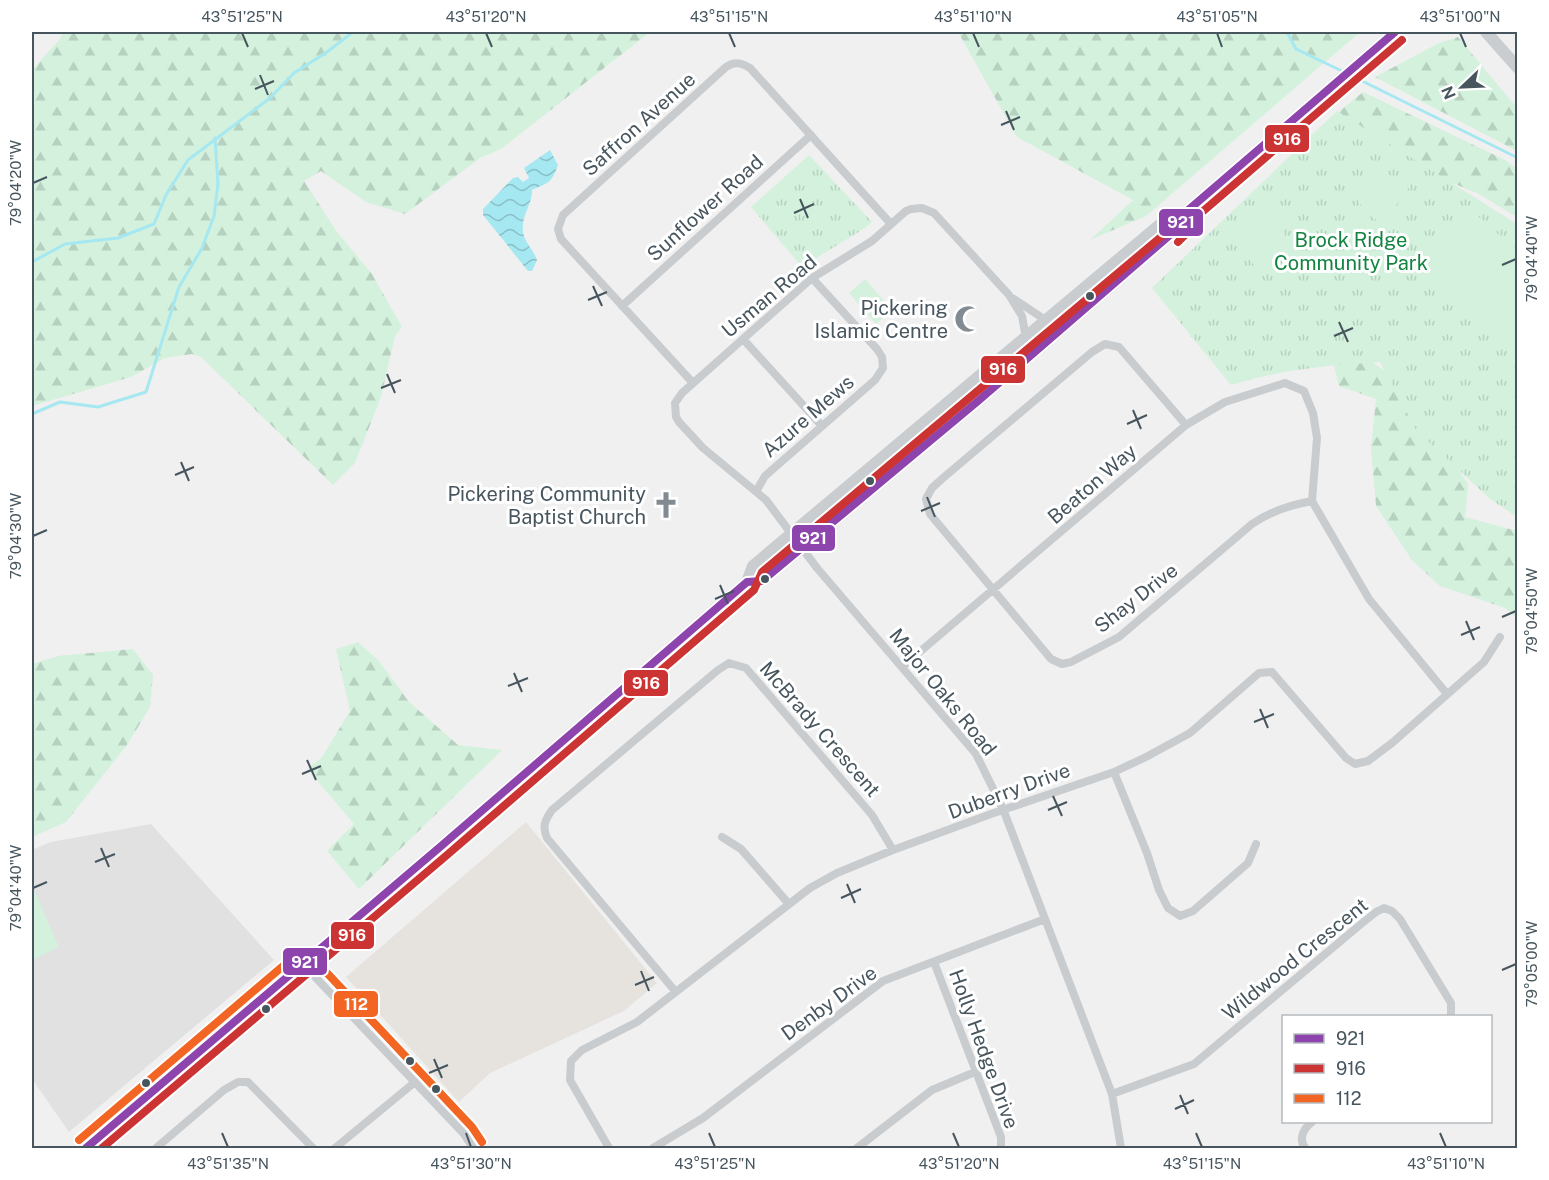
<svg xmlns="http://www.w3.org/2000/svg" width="1549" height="1180" viewBox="0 0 1549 1180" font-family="'Public Sans',sans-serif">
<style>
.commercial{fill:#e6e3de}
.education{fill:#e2e1e2}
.forest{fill:url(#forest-firs)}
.park{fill:url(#park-tufts)}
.garden{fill:#d3f1dc}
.water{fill:url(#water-waves)}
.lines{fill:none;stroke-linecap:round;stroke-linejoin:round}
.stream{stroke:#a6e8f1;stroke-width:3}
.minor{stroke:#c9cccf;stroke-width:8}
.secondary{stroke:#cacdd0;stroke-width:12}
.bus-1-casing{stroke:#fff;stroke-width:12}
.bus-2-casing{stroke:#fff;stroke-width:12}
.bus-3-casing{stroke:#fff;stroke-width:12}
.bus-1{stroke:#8e44ad;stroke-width:8}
.bus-2{stroke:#c33;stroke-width:8}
.bus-3{stroke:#f26522;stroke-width:8}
.ticks{fill:none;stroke:#46555e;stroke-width:2}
.bus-dot{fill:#46555e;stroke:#fff;stroke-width:2}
.labels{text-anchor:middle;stroke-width:6;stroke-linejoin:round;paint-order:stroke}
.street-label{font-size:20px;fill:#46555e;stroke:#fff}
.park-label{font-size:20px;fill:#128440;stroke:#fff}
.poi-label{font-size:20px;fill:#46555e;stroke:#fff;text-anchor:end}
.line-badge{stroke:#fff;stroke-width:2}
.badge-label{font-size:16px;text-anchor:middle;font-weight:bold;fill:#fff}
.neatline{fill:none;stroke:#46555e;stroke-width:2}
.ticks-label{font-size:15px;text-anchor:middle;fill:#46555e}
</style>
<defs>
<pattern id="forest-firs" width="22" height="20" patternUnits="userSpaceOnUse" patternTransform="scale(1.5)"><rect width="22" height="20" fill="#d3f1dc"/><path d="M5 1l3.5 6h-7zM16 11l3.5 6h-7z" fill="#b6d1bf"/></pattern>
<pattern id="park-tufts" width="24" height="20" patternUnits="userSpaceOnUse" patternTransform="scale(1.5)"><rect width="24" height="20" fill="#d3f1dc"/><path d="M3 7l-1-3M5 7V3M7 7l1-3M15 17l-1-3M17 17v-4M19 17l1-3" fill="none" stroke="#b6d1bf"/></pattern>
<pattern id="water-waves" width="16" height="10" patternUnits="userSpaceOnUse" patternTransform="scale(1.5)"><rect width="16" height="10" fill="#a6e8f1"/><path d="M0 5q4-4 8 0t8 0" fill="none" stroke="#89bfc6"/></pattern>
</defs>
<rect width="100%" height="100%" fill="#f1f0f0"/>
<path class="commercial" d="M526,822L657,983L624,1011L490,1073L459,1102L346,977Z"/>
<path class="education" d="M151,824L274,960L69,1132L32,1079V850L51,842Z"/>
<path class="forest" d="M63,32H650L501,149L480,158L405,214L366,202L321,171L304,181L337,232L372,274L402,327L395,336L381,397L355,463L333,485L201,357L192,354L165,358L131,377L32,406V70L60,39Z
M958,32H1360L1146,216L1090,240L1133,200L1017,137Z
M1458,37L1517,108V151L1375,77L1439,43Z
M1363,92L1505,160L1517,169V217L1477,193L1318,129Z
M1354,351L1395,377L1468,484L1465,517L1517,531V618L1505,608L1440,586L1412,560L1376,506L1371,448L1376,399L1339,386L1334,366Z
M358,642L379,661L409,702L458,745L502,750L359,889L327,851L354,824L307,769L322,757L350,711L336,649Z
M133,649L153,675L150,707L127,745L66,822L32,837V664L58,656Z"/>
<path class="park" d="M1337,111L1517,224V517L1490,499L1416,430L1380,362C1328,365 1280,370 1231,385L1152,288Z
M809,155L872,222L865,228L802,267L751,207Z"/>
<path class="garden" d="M1372,164L1409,187L1383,224L1367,214L1356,198L1359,182Z
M1268,205L1279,216L1286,239C1280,254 1275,265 1261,273L1230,238L1231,230L1247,217Z
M1469,208L1517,251V338L1511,345L1420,268Z
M865,279L892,310L876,324L849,293Z
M32,886L59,947L32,960Z"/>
<path class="water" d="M550,150L558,165C551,184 549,182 532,190C532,207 521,214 523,231C523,241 534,250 537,260L532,271H528L483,215V209L513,178L518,177L523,182L529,178L524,168Z"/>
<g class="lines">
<path class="stream" d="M1287,32L1296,49L1344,72
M1350,75L1518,158
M32,262L65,244L118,238L154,224L166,195L188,160L270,98L294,73L327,52L353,32
M32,414L60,402L98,407L146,392L179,287L202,248L214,216L218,184L215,138"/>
<path class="minor" d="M1014,299L1047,321
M622,306L811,135
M1026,338L1022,316L1009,295L934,213L922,208L911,209L906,211L872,241L812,278L682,393L675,403L676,417L679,422L703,448L766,500L817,568L976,754L1003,809L1112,1094L1121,1148
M743,339L822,426
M693,383L561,239L558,229L563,215L726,67C735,61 742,63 750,68L891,224
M1186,425L1119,347L1105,344L1092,352L943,478L932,488L926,499L930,514L1051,659L1062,664L1071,662L1119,637L1252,524C1271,511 1290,505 1312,501
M757,490L765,476L875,380L883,368L882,357L877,349L812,278
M902,667L1186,425L1225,402L1285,383L1304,391L1313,413L1317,438L1312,501L1369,599L1447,694
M1114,772L1147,853L1159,890L1168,908L1180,916L1193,911L1248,863L1256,844
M722,837L741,849L788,903
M934,962L1001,1137V1148
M303,963L317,979L464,1134L473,1148
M675,991L547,838C542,826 545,820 552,810L718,670L729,663L746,668L872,815L893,850
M1112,1094L1194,1064L1361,924L1376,912L1384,908L1392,911L1400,919L1451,1003V1016
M156,1148L224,1090L238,1082H248L313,1148
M335,1148L415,1082
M609,1148L570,1080L571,1061L582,1050L637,1022L810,888L837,873L893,850L991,814L1114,772L1146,757L1190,733L1259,673L1272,672L1346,758L1355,764L1368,761L1392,743L1484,662L1500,637
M653,1148L703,1118L883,981L1045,919
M857,1148L932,1090L975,1072
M1305,1148C1298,1138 1304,1128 1312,1122"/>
<path class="secondary" d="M1486,32L1518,68
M747,582L762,581L978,401L1178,228L1186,212L1395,32
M86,1148L440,847L747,582L753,566L1169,217L1186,212"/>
<defs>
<path id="bus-1" d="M86,1148L440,847L747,582L762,581L978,401L1178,228L1186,212L1395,32"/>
<path id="bus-2" d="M1178,242L1186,234L1194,219L1402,40
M102,1148L447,855L754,590L762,572L1174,226L1189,222"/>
<path id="bus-3" d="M79,1140L296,955L303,953L311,956L472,1127L482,1142"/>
</defs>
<use href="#bus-1" class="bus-1-casing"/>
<use href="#bus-2" class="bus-2-casing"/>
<use href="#bus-3" class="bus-3-casing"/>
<use href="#bus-1" class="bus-1"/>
<use href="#bus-2" class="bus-2"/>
<use href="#bus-3" class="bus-3"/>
</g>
<path class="ticks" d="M242,33L248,47M486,33L492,47M729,33L735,47M973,33L979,47M1217,33L1222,47M1460,33L1466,47M260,75L268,95M255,89L274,81M1006,111L1014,130M1001,125L1020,117M33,183L47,177M800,199L808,218M794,213L814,204M1502,265L1516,259M593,286L602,306M588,300L607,292M1339,322L1348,342M1334,336L1353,328M387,374L395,393M381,388L401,380M1133,410L1141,429M1127,424L1147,415M181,462L189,481M175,475L194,467M927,497L935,517M921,511L940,503M33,536L47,530M720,585L728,604M715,599L734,591M1502,617L1516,611M1466,621L1474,640M1461,635L1480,627M514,673L522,692M508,686L528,678M1260,709L1268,728M1254,722L1274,714M307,760L316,780M302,774L321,766M1053,796L1062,816M1048,810L1067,802M101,848L109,867M95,862L115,854M847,884L855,903M33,888L47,882M841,898L861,889M1502,970L1516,964M641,971L649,991M635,985L654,977M434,1059L442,1078M429,1073L448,1065M1180,1095L1188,1114M1175,1109L1194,1100M222,1133L228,1147M466,1133L471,1147M709,1133L715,1147M953,1133L959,1147M1196,1133L1202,1147M1440,1133L1446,1147"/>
<defs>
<symbol id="mosque-bare" viewBox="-9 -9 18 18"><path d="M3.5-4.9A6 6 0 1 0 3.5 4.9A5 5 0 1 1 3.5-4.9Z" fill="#828b91" stroke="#fff" stroke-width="2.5" paint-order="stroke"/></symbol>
<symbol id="church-bare" viewBox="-9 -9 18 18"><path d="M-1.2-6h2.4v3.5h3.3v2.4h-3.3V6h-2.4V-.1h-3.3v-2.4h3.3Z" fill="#828b91" stroke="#fff" stroke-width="2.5" paint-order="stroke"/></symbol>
</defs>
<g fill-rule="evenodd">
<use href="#mosque-bare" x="949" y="300" width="38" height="38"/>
<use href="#church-bare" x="647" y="486" width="38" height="38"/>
</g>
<g class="bus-dot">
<circle cx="1090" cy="296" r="5"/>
<circle cx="870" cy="481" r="5"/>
<circle cx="765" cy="579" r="5"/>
<circle cx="266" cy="1009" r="5"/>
<circle cx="410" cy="1061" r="5"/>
<circle cx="146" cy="1083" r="5"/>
<circle cx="436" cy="1089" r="5"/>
</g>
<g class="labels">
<g class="street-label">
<text transform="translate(639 124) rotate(-42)" y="7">Saffron Avenue</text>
<text transform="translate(705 208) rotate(-42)" y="7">Sunflower Road</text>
<text transform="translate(769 296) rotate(-40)" y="7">Usman Road</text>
<text transform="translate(808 416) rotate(-41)" y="7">Azure Mews</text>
<text transform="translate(1092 484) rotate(-41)" y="7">Beaton Way</text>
<text transform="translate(1136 598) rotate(-38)" y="7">Shay Drive</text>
<text transform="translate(943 692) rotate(51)" y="7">Major Oaks Road</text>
<text transform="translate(820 729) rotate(49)" y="7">McBrady Crescent</text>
<text transform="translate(1009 791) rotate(-20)" y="7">Duberry Drive</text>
<text transform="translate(1295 959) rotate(-39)" y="7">Wildwood Crescent</text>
<text transform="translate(829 1003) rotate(-36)" y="7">Denby Drive</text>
<text transform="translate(984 1049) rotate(70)" y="7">Holly Hedge Drive</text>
</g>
<g class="park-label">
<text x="1351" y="247">Brock Ridge<tspan x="1351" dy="23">Community Park</tspan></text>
</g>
<g class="poi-label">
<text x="948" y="315">Pickering<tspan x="948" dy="23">Islamic Centre</tspan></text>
<text x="646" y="501">Pickering Community<tspan x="646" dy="23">Baptist Church</tspan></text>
</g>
</g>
<g class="line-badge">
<rect x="1264" y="124" width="46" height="29" rx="6" fill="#c33"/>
<rect x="1158" y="208" width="46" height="29" rx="6" fill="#8e44ad"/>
<rect x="980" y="355" width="46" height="29" rx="6" fill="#c33"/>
<rect x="791" y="524" width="45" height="28" rx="6" fill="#8e44ad"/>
<rect x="623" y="669" width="46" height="28" rx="6" fill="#c33"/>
<rect x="330" y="921" width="45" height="29" rx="6" fill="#c33"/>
<rect x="282" y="947" width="46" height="29" rx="6" fill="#8e44ad"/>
<rect x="333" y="990" width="46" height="28" rx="6" fill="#f26522"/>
</g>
<g class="badge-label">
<text x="1287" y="145">916</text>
<text x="1181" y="228">921</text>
<text x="1003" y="375">916</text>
<text x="813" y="544">921</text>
<text x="646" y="689">916</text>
<text x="352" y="941">916</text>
<text x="305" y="968">921</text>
<text x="356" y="1010">112</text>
</g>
<rect width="1549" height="1180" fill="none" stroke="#ffffff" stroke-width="66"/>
<rect x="1282" y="1015" width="210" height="108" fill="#ffffff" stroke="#b5bbbf" stroke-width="1.5"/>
<rect x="1294" y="1034" width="30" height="9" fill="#8e44ad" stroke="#b5bbbf" stroke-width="1.5"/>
<text x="1336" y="1045" font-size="18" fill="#46555e">921</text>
<rect x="1294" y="1064" width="30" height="9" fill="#cc3333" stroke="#b5bbbf" stroke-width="1.5"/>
<text x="1336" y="1075" font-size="18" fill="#46555e">916</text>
<rect x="1294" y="1094" width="30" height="9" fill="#f26522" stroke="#b5bbbf" stroke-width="1.5"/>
<text x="1336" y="1105" font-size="18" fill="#46555e">112</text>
<g transform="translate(1462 87) rotate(247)" stroke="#ffffff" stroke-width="4.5" paint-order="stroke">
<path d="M0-4.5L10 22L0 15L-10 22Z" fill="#46555e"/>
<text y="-9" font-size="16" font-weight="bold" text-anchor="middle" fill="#46555e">N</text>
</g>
<rect x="33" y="33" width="1483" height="1114" class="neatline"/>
<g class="ticks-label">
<text x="242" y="22">43°51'25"N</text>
<text x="486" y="22">43°51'20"N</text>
<text x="729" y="22">43°51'15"N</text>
<text x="973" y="22">43°51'10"N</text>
<text x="1217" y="22">43°51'05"N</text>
<text x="1460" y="22">43°51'00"N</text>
<text transform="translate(16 183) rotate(-90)" y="5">79°04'20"W</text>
<text transform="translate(1532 259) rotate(-90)" y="5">79°04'40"W</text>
<text transform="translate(16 536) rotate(-90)" y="5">79°04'30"W</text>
<text transform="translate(1532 611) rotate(-90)" y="5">79°04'50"W</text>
<text transform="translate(16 888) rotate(-90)" y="5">79°04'40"W</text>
<text transform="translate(1532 964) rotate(-90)" y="5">79°05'00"W</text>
<text x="228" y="1169">43°51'35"N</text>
<text x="471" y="1169">43°51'30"N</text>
<text x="715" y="1169">43°51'25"N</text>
<text x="959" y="1169">43°51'20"N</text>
<text x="1202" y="1169">43°51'15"N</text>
<text x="1446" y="1169">43°51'10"N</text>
</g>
</svg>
